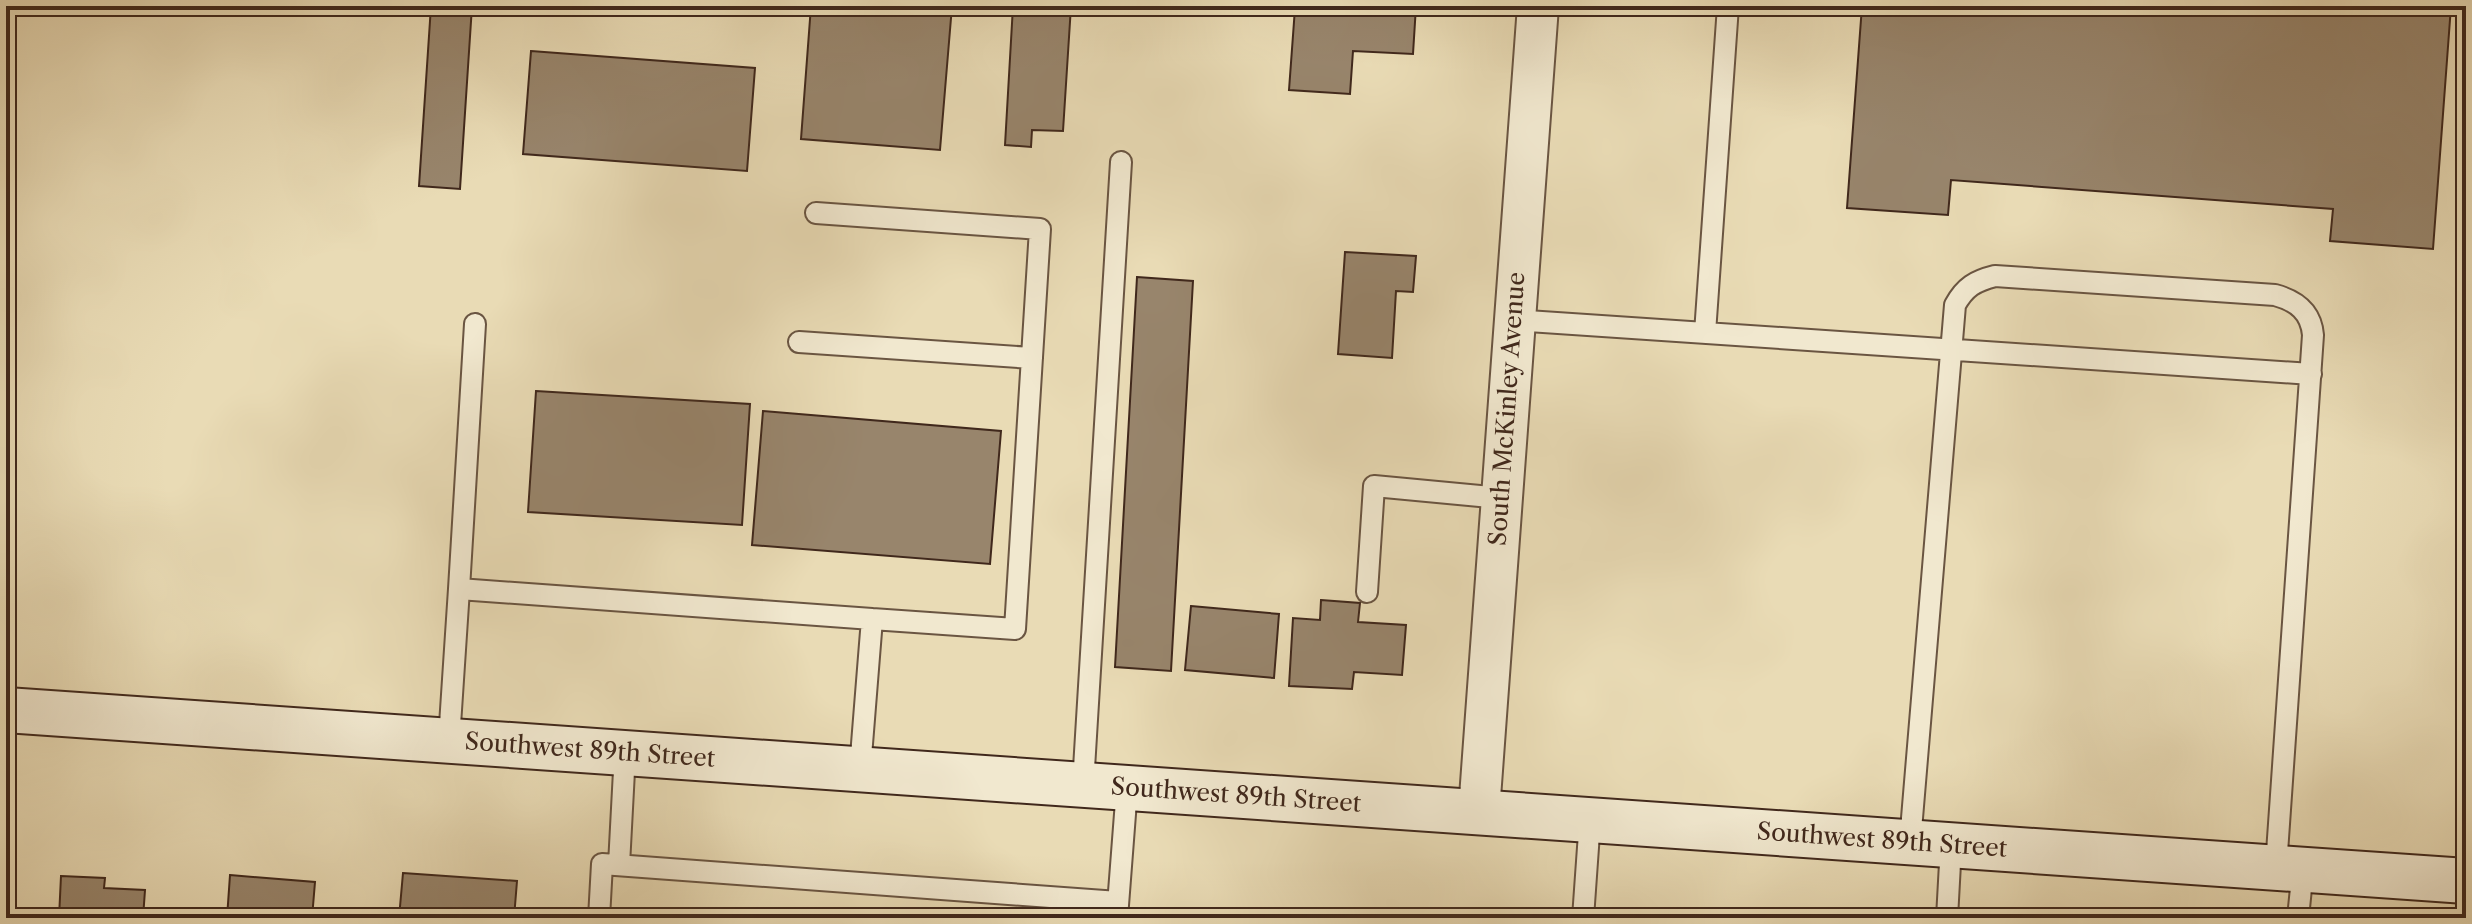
<svg xmlns="http://www.w3.org/2000/svg" width="2472" height="924" viewBox="0 0 2472 924" font-family="'Libre Caslon Text',serif">
<style>
.building{fill:#98856c;stroke:#40281c;stroke-width:2}
.lines{fill:none;stroke-linecap:round;stroke-linejoin:round}
.service-casing{stroke:#6a5542;stroke-width:24}
.minor-casing{stroke:#6a5542;stroke-width:44}
.secondary-casing{stroke:#40281c;stroke-width:48}
.service{stroke:#f1e8cf;stroke-width:20}
.minor{stroke:#f1e8cf;stroke-width:40}
.secondary{stroke:#f1e8cf;stroke-width:44}
.labels{text-anchor:middle;stroke-width:7;stroke-linejoin:round;paint-order:stroke}
.street-label{font-size:24px;fill:#40281c;stroke:#f1e8cf}
</style>
<rect width="100%" height="100%" fill="#e9dbb5"/>
<filter id="stains"><feTurbulence type="fractalNoise" baseFrequency=".0025" numOctaves="4"/><feColorMatrix values="0 0 0 0 .2 0 0 0 0 .09 0 0 0 0 .02 0 0 0 .5 -.17"/></filter>
<radialGradient id="worn" r=".72"><stop offset=".6" stop-color="#630" stop-opacity="0"/><stop offset="1" stop-color="#630" stop-opacity=".3"/></radialGradient>
<path class="building" d="M431,6H472L460,189L419,186Z
M811,6H952L940,150L801,139Z
M1013,6H1071L1063,131L1032,130L1031,147L1005,145Z
M1323,6H1416L1413,54L1353,51L1350,94L1289,90L1295,8L1323,10Z
M1862,6H2451L2433,249L2330,241L2333,209L1951,180L1948,215L1847,208Z
M531,51L755,68L747,171L523,154Z
M1345,252L1416,256L1413,292L1396,291L1392,358L1338,354Z
M1137,277L1193,281L1171,671L1115,667Z
M536,391L750,404L742,525L528,512Z
M763,411L1001,431L990,564L752,545Z
M1321,600L1360,603L1358,622L1406,625L1402,675L1354,672L1352,689L1289,686L1293,618L1320,620Z
M1191,606L1279,614L1274,678L1185,670Z
M403,873L517,881L514,918H399Z
M230,875L315,882L312,918H227Z
M61,876L105,878L104,888L145,890L143,918H59Z"/>
<g class="lines">
<defs>
<path id="service" d="M816,213L1040,229L1015,629L872,619L860,769
M1514,320L2311,374
M1705,333L1728,6
M799,342L1032,358
M459,589L475,324
M1367,592L1374,486L1501,498
M449,740L459,589L872,619
M1083,785L1121,162
M1910,842L1955,305C1965,287 1975,281 1995,276L2275,295C2297,301 2311,312 2313,335L2276,867
M619,865L625,752
M599,918L602,864L1118,902
M1117,918L1127,788
M1583,918L1590,819
M1947,918L1951,845
M2298,918L2303,868"/>
<path id="minor" d="M1479,811L1538,6"/>
<path id="secondary" d="M6,710L2466,881"/>
</defs>
<use href="#service" class="service-casing"/>
<use href="#minor" class="minor-casing"/>
<use href="#secondary" class="secondary-casing"/>
<use href="#service" class="service"/>
<use href="#minor" class="minor"/>
<use href="#secondary" class="secondary"/>
</g>
<g class="labels">
<g class="street-label">
<text transform="translate(1507 409) rotate(-86)" y="8">South McKinley Avenue</text>
<text transform="translate(590 750) rotate(4)" y="8">Southwest 89th Street</text>
<text transform="translate(1236 795) rotate(4)" y="8">Southwest 89th Street</text>
<text transform="translate(1882 840) rotate(4)" y="8">Southwest 89th Street</text>
</g>
</g>
<rect width="2472" height="924" fill="none" stroke="#e9dbb5" stroke-width="32"/>
<rect x="8" y="8" width="2456" height="908" fill="none" stroke="#40281c" stroke-width="4"/>
<rect x="16" y="16" width="2440" height="892" fill="none" stroke="#40281c" stroke-width="2"/>
<rect width="100%" height="100%" filter="url(#stains)"/>
<rect width="100%" height="100%" fill="url(#worn)"/>
</svg>
